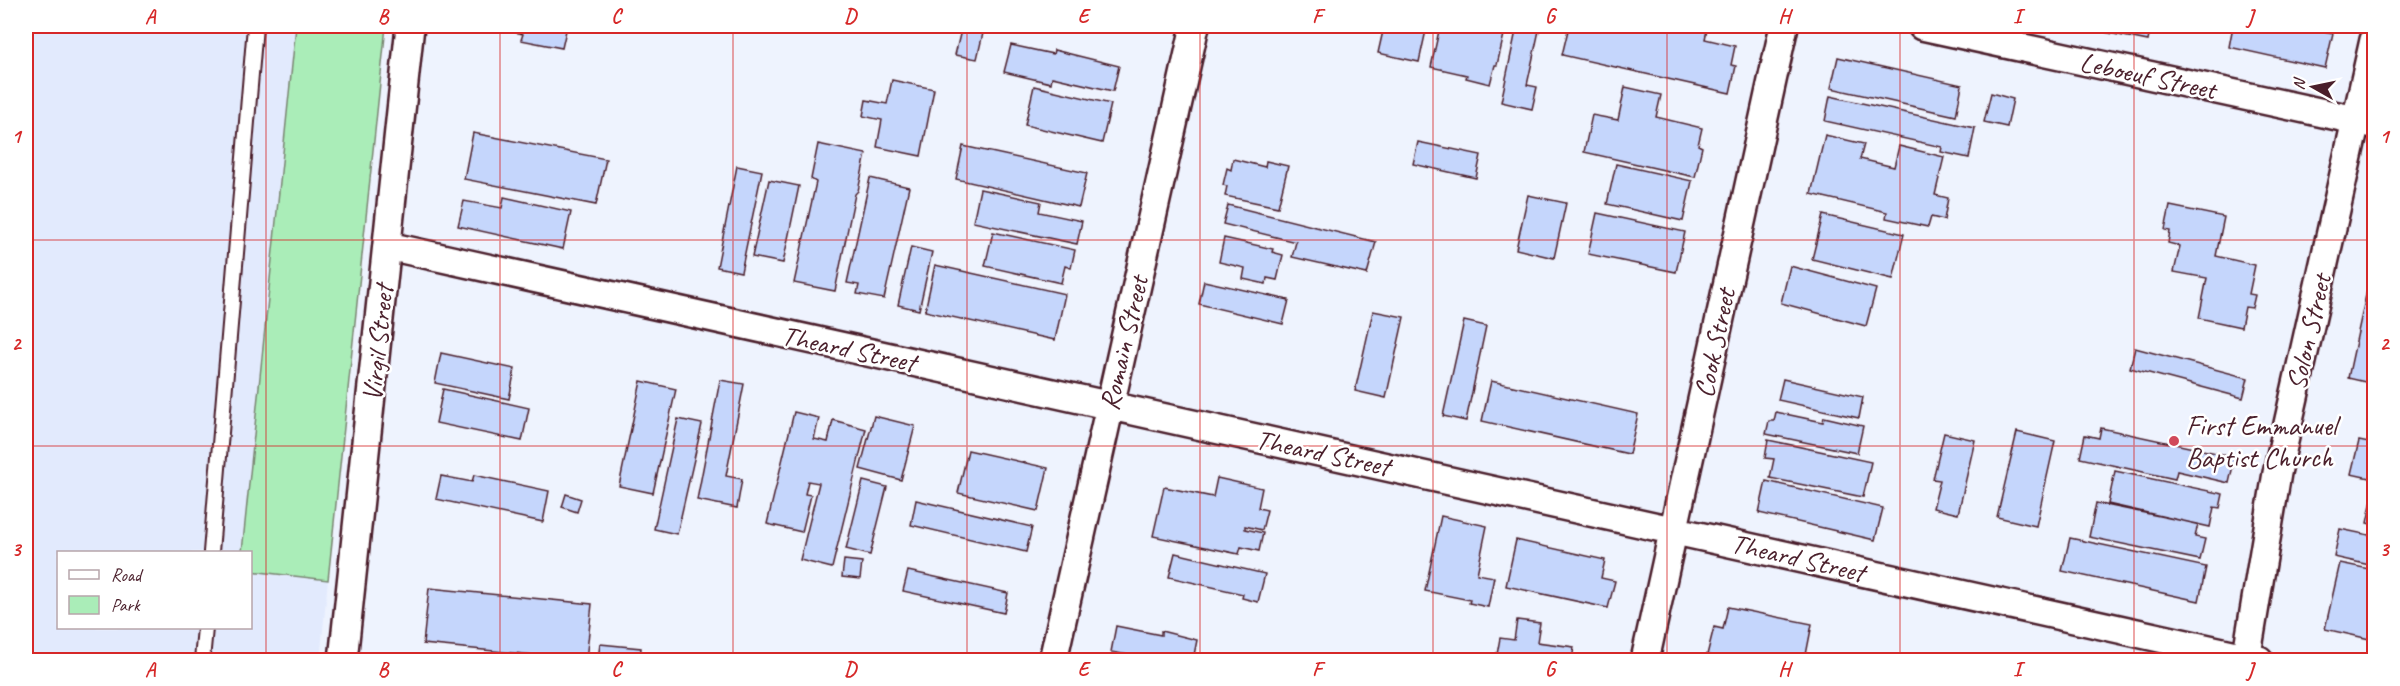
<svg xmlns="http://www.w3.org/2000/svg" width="2400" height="686" viewBox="0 0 2400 686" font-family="Caveat,sans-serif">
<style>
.built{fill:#e2eafd}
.green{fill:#aaedb8;stroke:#7a8672;stroke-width:1.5}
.building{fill:#c5d6fc;stroke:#4a1f2b;stroke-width:1.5}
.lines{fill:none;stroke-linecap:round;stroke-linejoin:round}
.lane-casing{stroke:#4a1f2b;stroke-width:18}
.street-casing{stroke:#4a1f2b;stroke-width:32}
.lane{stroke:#fff;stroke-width:14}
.street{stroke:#fff;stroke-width:27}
.grid{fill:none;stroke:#d62828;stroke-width:1.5;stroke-opacity:0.55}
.poi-dot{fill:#d1495b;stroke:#fff;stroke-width:2}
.labels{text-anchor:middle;stroke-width:5;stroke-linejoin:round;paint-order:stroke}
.street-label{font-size:28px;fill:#4a1f2b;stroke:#fff}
.poi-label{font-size:28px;fill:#4a1f2b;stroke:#fff;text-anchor:start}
.neatline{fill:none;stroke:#d62828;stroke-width:2}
.grid-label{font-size:20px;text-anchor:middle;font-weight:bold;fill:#d62828}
</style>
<rect width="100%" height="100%" fill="#eef3fe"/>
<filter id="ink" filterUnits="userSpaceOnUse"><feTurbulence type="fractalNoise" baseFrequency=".0167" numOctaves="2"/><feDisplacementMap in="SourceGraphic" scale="12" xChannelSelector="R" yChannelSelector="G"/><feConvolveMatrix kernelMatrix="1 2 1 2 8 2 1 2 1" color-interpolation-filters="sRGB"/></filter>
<g filter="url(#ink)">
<path class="built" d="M26,26H296L242,552H58V628H250L251,571L328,580L320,660H26Z"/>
<path class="green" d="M296,26H386L328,580L251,571L250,552H242Z"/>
<path class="building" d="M486,26H567L562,48L521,40L523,34Z
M962,26L984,29L977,59L955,55Z
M1358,26H1427L1419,62L1378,53L1383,31Z
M1440,26H1506L1497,65H1495L1490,84L1466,78L1467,75L1431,67Z
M1517,26H1540L1527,85L1537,87L1532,109L1501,102Z
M1569,26H1688L1707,30L1705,39L1735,46L1731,65L1736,66L1730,93L1562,55Z
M2075,26H2151L2148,41Z
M2233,26H2299L2333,33L2325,68L2229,47Z
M1011,45L1053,54L1054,50L1119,66L1113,91L1052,77L1051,83L1004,72Z
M1838,57L1962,85L1956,116L1831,88Z
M892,80L934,89L921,156L877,147L882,120L863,116L866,100L887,104Z
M1034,86L1111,104L1102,143L1025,125Z
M1625,87L1661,95L1656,117L1702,128L1698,145L1702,147L1695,177L1584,152L1592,115L1618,120Z
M1991,93L2013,99L2007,127L1984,122Z
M1830,96L1975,128L1969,158L1941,152L1942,147L1825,121Z
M473,133L606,159L596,205L464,179Z
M1825,135L1864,144L1860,159L1894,167L1899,146L1944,157L1935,195L1948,198L1944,220L1931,217L1928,227L1886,218L1887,212L1811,194Z
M1418,142L1481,155L1476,178L1413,164Z
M818,144L866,154L858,191L855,194L835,291L794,283L816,182L811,179Z
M963,146L1087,173L1079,207L956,179Z
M1233,159L1265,167L1266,161L1288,166L1278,207L1225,196L1227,186L1223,185L1227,168L1231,170Z
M1616,164L1692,181L1683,221L1607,204Z
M737,166L762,171L741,272L717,267Z
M870,178L909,187L884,299L857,294L859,285L847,283Z
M769,180L799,186L783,263L752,257Z
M980,189L1041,202L1039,212L1082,221L1077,244L973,222Z
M1528,195L1566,203L1554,258L1516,249Z
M504,197L571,212L563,249L458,226L464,201L502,208Z
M1228,205L1376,242L1367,274L1292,257L1296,242L1223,224Z
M2170,206L2224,217L2216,256L2255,265L2249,294L2255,295L2252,308L2245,307L2241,327L2199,318L2207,278L2174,272L2180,246L2168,243L2170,231L2165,230Z
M1597,213L1685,232L1676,272L1588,254Z
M1823,215L1904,234L1893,279L1812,259Z
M993,232L1075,250L1071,268L1065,266L1061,283L985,266Z
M1224,238L1273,249L1272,252L1283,255L1277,280L1267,278L1266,284L1243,279L1245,268L1219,262Z
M911,247L932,252L919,310L898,305Z
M2374,258V384L2348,378Z
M935,265L1065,294L1055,340L925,311Z
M1790,266L1876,289L1866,326L1781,303Z
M1204,281L1289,300L1283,324L1199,304Z
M1373,311L1404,317L1386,398L1355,391Z
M1464,321L1486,326L1466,421L1443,416Z
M2135,348L2248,378L2243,398L2130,368Z
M441,353L515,369L509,399L435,383Z
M1783,379L1863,397L1859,418L1778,400Z
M720,380L744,384L726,476L742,479L737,508L697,500Z
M641,381L676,389L653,493L619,486Z
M1491,381L1638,414L1629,454L1482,421Z
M443,389L529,408L522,441L436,423Z
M794,412L819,418L814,439L828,442L833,420L866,429L832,568L800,560L819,483L808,481L805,494L811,495L802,532L767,524Z
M1776,412L1823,422L1824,417L1863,426L1857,453L1766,434L1769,421H1774Z
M874,416L915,426L901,480L860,469Z
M678,419L702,424L677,534L654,529Z
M2101,428L2235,457L2229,483L2177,471L2175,479L2080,458L2085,435L2099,438Z
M2017,432L2055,441L2036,526L1997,517Z
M1944,433L1975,440L1958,514L1933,508L1940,480L1933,479Z
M1768,440L1871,462L1863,497L1770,478L1774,459L1765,458Z
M2359,441L2374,444V479L2351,474Z
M968,450L1048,468L1038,511L958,493Z
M2115,471L2223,494L2220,508L2214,507L2210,527L2108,504Z
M474,475L549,491L543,522L436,499L441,476L472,482Z
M1217,478L1262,488L1258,508L1267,510L1262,530L1245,526V529L1263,533L1259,551L1241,547L1239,554L1153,536L1164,487L1213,497Z
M863,481L887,487L870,555L846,549Z
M1766,481L1883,508L1875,540L1759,513Z
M2374,490V525L2367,523Z
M566,494L581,499L577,512L562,507Z
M916,500L1032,527L1026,552L911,525Z
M2096,503L2198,524L2195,537L2205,539L2200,560L2089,537Z
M1441,516L1487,526L1477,574L1494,577L1488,607L1469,603L1470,600L1425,591Z
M2340,529L2374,536V566L2334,557Z
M2070,538L2206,567L2199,601L2062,571Z
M1516,540L1605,560L1601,578L1615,581L1608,608L1506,586Z
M1175,553L1265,574L1258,602L1242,598L1243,594L1169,577Z
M844,560L862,562L860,579L842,577Z
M2340,563L2374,570V640L2325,629Z
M908,571L1008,593L1004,613L903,591Z
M429,588L592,604L586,660L423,644Z
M1728,607L1812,624L1805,660H1734L1707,655L1714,627L1723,629Z
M1517,620L1540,623L1537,642L1574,647L1572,660H1496L1500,638L1514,640Z
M1116,626L1161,635V631L1197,640L1193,660H1158L1111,652Z
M600,644L641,648L640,660H598Z"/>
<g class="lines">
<defs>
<path id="lane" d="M211,552L255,26
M202,660L205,628"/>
<path id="street" d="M1922,26L2374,124
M388,246L2259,660
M343,660L410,26
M1053,660L1195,26
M1645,660L1784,26
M2246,660L2277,473L2374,40"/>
</defs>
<use href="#lane" class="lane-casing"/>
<use href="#street" class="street-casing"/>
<use href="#lane" class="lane"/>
<use href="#street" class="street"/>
</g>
</g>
<path class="grid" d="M266,26V660M500,26V660M733,26V660M967,26V660M1200,26V660M1433,26V660M1667,26V660M1900,26V660M2134,26V660M26,240H2374M26,446H2374"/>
<circle class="poi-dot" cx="2174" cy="441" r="6"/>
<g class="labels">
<g class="street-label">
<text transform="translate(2148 75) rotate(12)" y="10">Leboeuf Street</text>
<text transform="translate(2308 332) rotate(-77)" y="10">Solon Street</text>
<text transform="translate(377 343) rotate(-84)" y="10">Virgil Street</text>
<text transform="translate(1123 343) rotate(-77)" y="10">Romain Street</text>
<text transform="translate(1714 343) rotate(-78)" y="10">Cook Street</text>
<text transform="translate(849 348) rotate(12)" y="10">Theard Street</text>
<text transform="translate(1323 452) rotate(12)" y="10">Theard Street</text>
<text transform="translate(1798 557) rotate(13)" y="10">Theard Street</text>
</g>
<g class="poi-label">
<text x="2186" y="435">First Emmanuel<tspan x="2186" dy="32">Baptist Church</tspan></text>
</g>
</g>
<rect width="2400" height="686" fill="none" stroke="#fff" stroke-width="66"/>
<rect x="57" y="551" width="195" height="78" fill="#ffffff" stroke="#b7a5aa" stroke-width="1.5"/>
<rect x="69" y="570" width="30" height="9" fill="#ffffff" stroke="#b7a5aa" stroke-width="1.5"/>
<text x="111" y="581" font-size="18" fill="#4a1f2b">Road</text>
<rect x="69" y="596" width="30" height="18" fill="#aaedb8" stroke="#b7a5aa" stroke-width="1.5"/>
<text x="111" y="611" font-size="18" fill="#4a1f2b">Park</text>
<g transform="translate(2313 87) rotate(279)" stroke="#ffffff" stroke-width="4.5" paint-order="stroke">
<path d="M0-4.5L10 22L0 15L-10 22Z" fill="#4a1f2b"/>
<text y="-9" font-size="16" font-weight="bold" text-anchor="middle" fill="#4a1f2b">N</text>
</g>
<rect x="33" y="33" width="2334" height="620" class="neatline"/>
<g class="grid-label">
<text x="150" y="23">A</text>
<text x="383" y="23">B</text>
<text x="616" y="23">C</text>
<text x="850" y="23">D</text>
<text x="1083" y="23">E</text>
<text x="1317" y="23">F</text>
<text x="1550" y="23">G</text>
<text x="1784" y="23">H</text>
<text x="2017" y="23">I</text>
<text x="2250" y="23">J</text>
<text x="16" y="143">1</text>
<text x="2384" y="143">1</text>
<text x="16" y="350">2</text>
<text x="2384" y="350">2</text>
<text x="16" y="556">3</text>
<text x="2384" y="556">3</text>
<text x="150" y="676">A</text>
<text x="383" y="676">B</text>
<text x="616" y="676">C</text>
<text x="850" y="676">D</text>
<text x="1083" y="676">E</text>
<text x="1317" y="676">F</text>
<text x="1550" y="676">G</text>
<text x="1784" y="676">H</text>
<text x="2017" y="676">I</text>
<text x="2250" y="676">J</text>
</g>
</svg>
